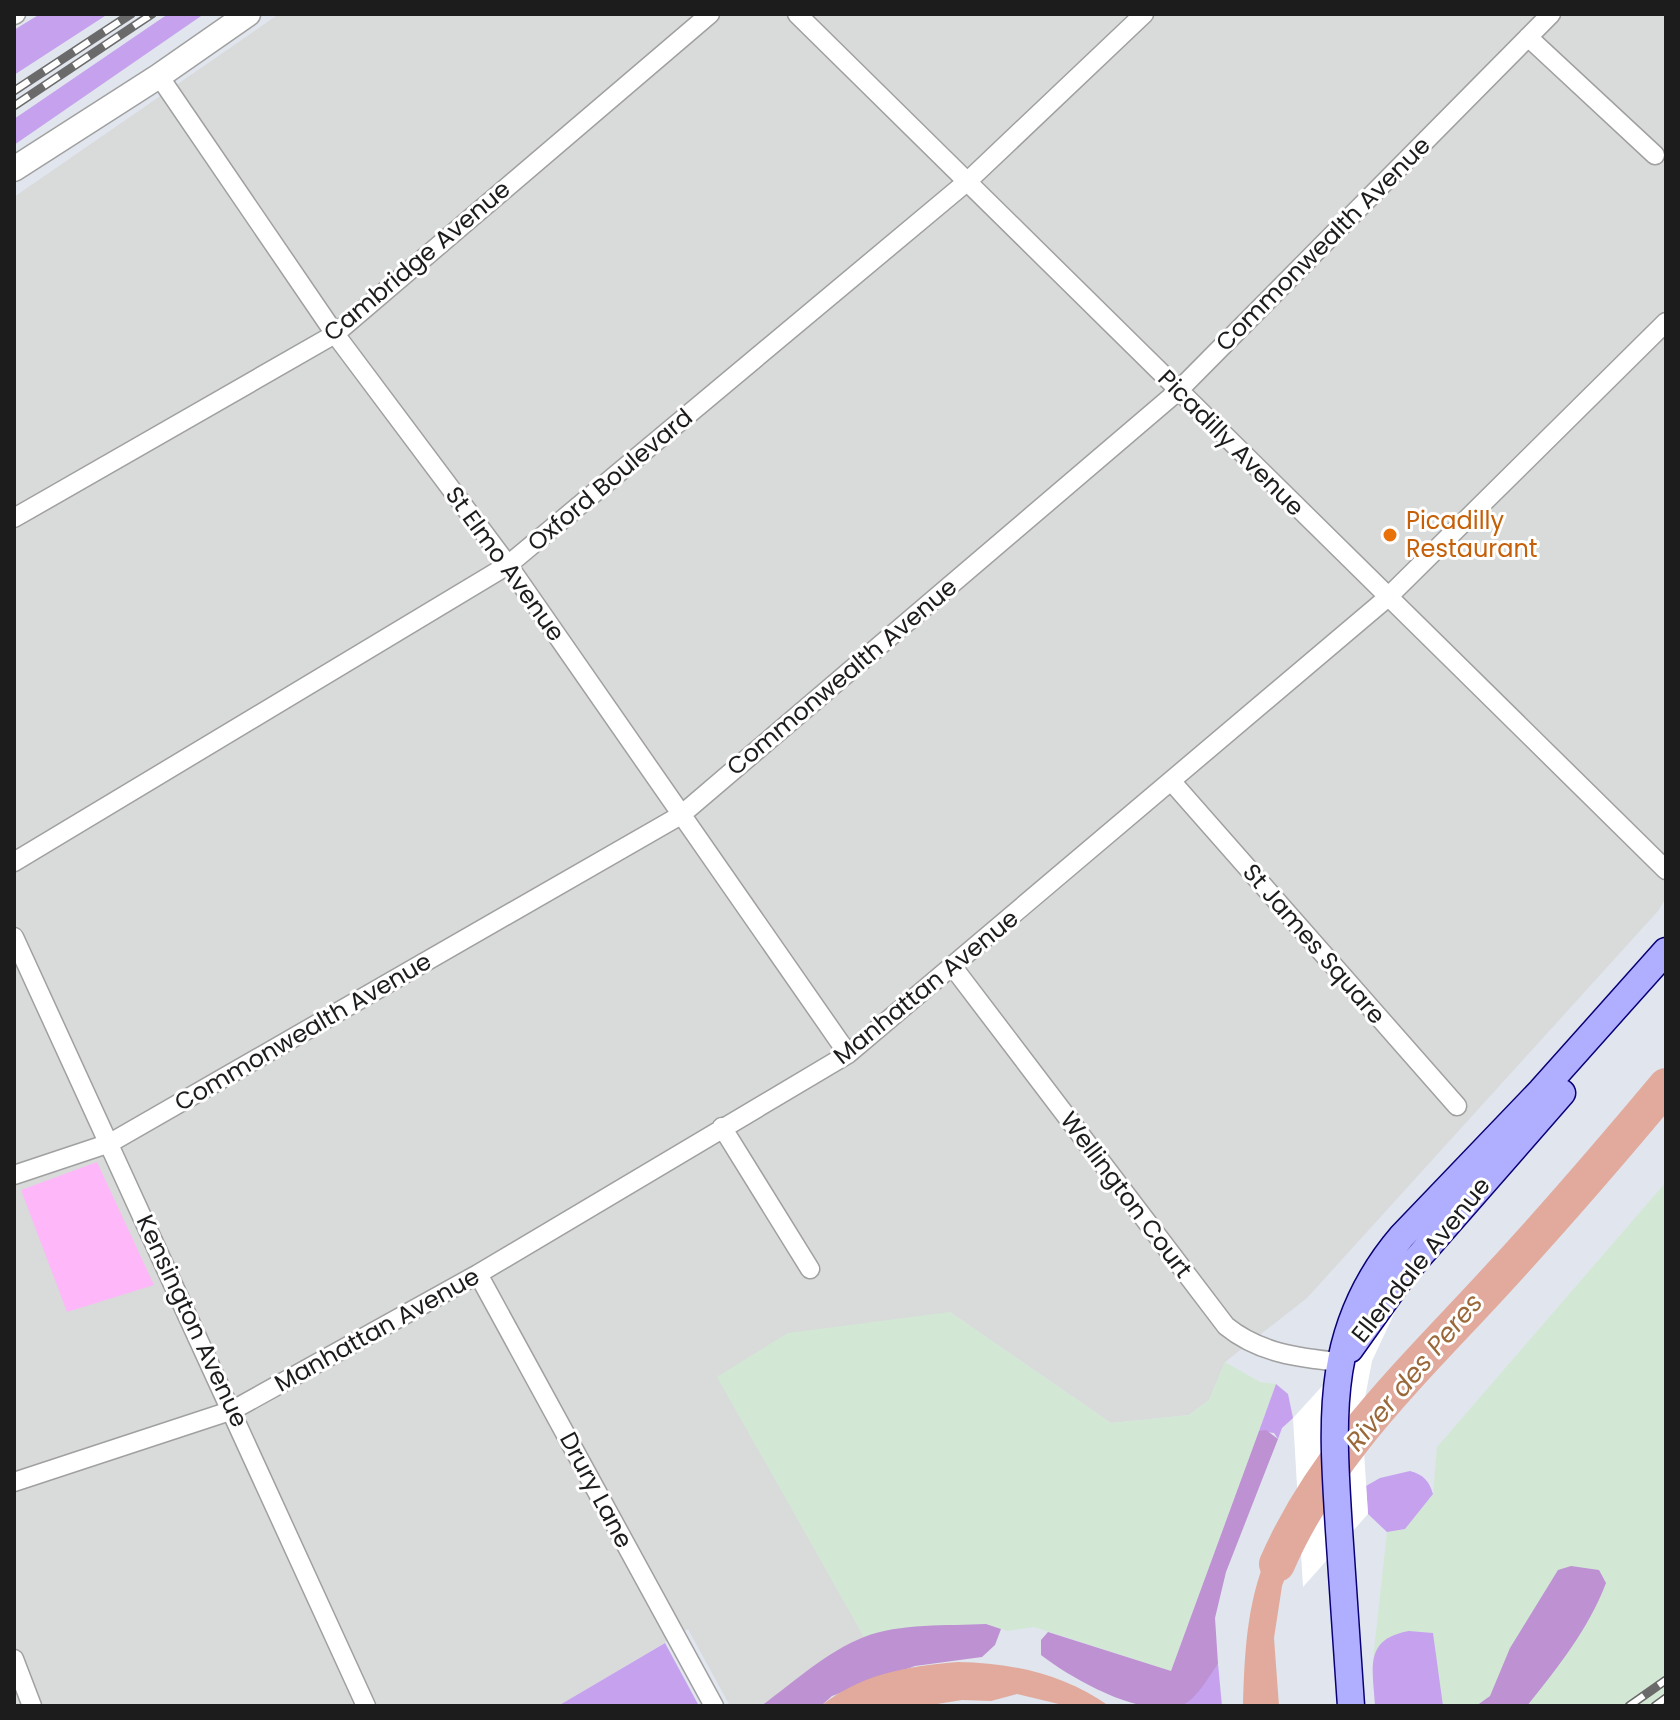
<svg xmlns="http://www.w3.org/2000/svg" width="1680" height="1720" viewBox="0 0 1680 1720" font-family="Poppins,sans-serif">
<style>
.residential{fill:#d9dada}
.industrial{fill:#d2e8d5}
.grass{fill:#c6a1ee}
.forest{fill:#bd91d2}
.park{fill:#feb8fa}
.water{fill:#e1aa9c}
.pier{fill:#fff}
.lines{fill:none;stroke-linecap:round;stroke-linejoin:round}
.river{stroke:#e1aa9c;stroke-width:36}
.minor-casing{stroke:#a0a0a0;stroke-width:21}
.tertiary-casing{stroke:#a0a0a0;stroke-width:27}
.secondary-casing{stroke:#0a0076;stroke-width:29}
.minor{stroke:#fff;stroke-width:18}
.tertiary{stroke:#fff;stroke-width:24}
.secondary{stroke:#b0aeff;stroke-width:26}
.rail-casing{stroke:#6a6a6a;stroke-width:9}
.rail{stroke:#fff;stroke-width:6;stroke-dasharray:18;stroke-linecap:butt}
.food-dot{fill:#e8710a;stroke:#fff;stroke-width:3}
.labels{text-anchor:middle;stroke-width:6;stroke-linejoin:round;paint-order:stroke}
.street-label{font-size:24px;fill:#1c1c1c;stroke:#fff}
.food-label{font-size:24px;fill:#c56008;stroke:#fff;text-anchor:start}
.water-label{font-size:26px;font-style:italic;fill:#9b683a;stroke:#fff}
</style>
<rect width="100%" height="100%" fill="#e0e5ee"/>
<path class="residential" d="M279,14H1666V898L1658,911L1307,1298L1225,1362L1209,1400L1189,1415L1111,1423L950,1312L718,1376L864,1637L834,1653L761,1706H730L688,1629L558,1706H14V197Z"/>
<path class="industrial" d="M1666,1182V1706H1375L1373,1659L1387,1532L1405,1529L1433,1494L1437,1447Z
M950,1312L1111,1423L1189,1415L1209,1400L1225,1362L1260,1382L1276,1384L1171,1671L1034,1627L1007,1631L986,1624L902,1629L864,1637L717,1377L788,1333Z"/>
<path class="grass" d="M40,14H108L14,75V30Z
M168,14H204L14,145V119Z
M1276,1384L1288,1394L1293,1418L1282,1428L1278,1439L1274,1433L1259,1431Z
M1410,1471C1424,1475 1429,1481 1433,1494L1405,1529L1387,1532L1368,1514L1366,1486L1380,1478Z
M1409,1631L1433,1633L1443,1706H1375C1373,1669 1363,1639 1409,1631Z
M665,1643L699,1706H558Z
M1218,1664L1222,1706H1181Z"/>
<path class="forest" d="M1266,1430L1278,1439L1226,1572L1215,1618L1218,1664C1209,1676 1195,1702 1180,1706C1141,1718 1072,1679 1041,1655V1640L1048,1632L1171,1671L1259,1431Z
M1571,1566L1599,1570L1606,1583C1588,1630 1558,1667 1527,1706H1476L1490,1696L1510,1648L1558,1570Z
M986,1624L1001,1629L995,1645L982,1657L915,1666L832,1696L821,1706H761C793,1683 826,1652 864,1637C900,1623 947,1626 986,1624Z"/>
<path class="park" d="M97,1162L154,1285L67,1312L21,1190Z"/>
<path class="water" d="M1298,1505L1300,1538L1282,1586L1274,1638L1279,1706H1243C1245,1633 1249,1564 1298,1505Z
M958,1662C1012,1663 1064,1674 1109,1706H1067L1017,1694L991,1701L962,1700L925,1706H821C860,1674 909,1666 958,1662Z"/>
<path class="pier" d="M1400,1301L1372,1361L1365,1398L1363,1436L1368,1514L1303,1587L1293,1418Z"/>
<g class="lines">
<path class="river" d="M1277,1564C1325,1453 1414,1370 1494,1283C1553,1219 1610,1153 1666,1086"/>
<defs>
<path id="minor" d="M797,14L1666,870
M14,15L16,14
M1528,37L1655,155
M159,76L335,334L508,565L848,1054
M14,518L335,334L710,14
M1172,782L1457,1106
M14,862L508,565L969,180L1144,14
M14,937L366,1706
M953,967L1226,1326C1259,1353 1299,1358 1340,1362
M722,1127L810,1269
M14,1175L110,1143L681,815L1178,391L1551,14
M478,1274L714,1706
M14,1482L233,1410L478,1274L848,1054L1387,598L1666,322
M14,1659L32,1706"/>
<path id="tertiary" d="M14,169L159,76L248,14"/>
<path id="secondary" d="M1350,1349L1402,1276L1562,1093
M1351,1706C1347,1647 1343,1588 1339,1530C1332,1418 1324,1327 1402,1236L1541,1091L1666,951"/>
</defs>
<use href="#minor" class="minor-casing"/>
<use href="#tertiary" class="tertiary-casing"/>
<use href="#secondary" class="secondary-casing"/>
<use href="#minor" class="minor"/>
<use href="#tertiary" class="tertiary"/>
<use href="#secondary" class="secondary"/>
<defs>
<path id="rail" d="M14,91L131,14
M14,106L152,14
M1629,1706L1666,1680
M1655,1706L1666,1698"/>
</defs>
<use href="#rail" class="rail-casing"/>
<use href="#rail" class="rail"/>
</g>
<circle class="food-dot" cx="1390" cy="535" r="8"/>
<g class="labels">
<g class="street-label">
<text transform="translate(1323 244) rotate(-45)" y="8">Commonwealth Avenue</text>
<text transform="translate(417 261) rotate(-40)" y="8">Cambridge Avenue</text>
<text transform="translate(1231 443) rotate(45)" y="8">Picadilly Avenue</text>
<text transform="translate(610 480) rotate(-40)" y="8">Oxford Boulevard</text>
<text transform="translate(505 564) rotate(54)" y="8">St Elmo Avenue</text>
<text transform="translate(842 677) rotate(-40)" y="8">Commonwealth Avenue</text>
<text transform="translate(1314 944) rotate(49)" y="8">St James Square</text>
<text transform="translate(926 987) rotate(-39)" y="8">Manhattan Avenue</text>
<text transform="translate(303 1032) rotate(-30)" y="8">Commonwealth Avenue</text>
<text transform="translate(1126 1195) rotate(53)" y="8">Wellington Court</text>
<text transform="translate(1421 1260) rotate(-51)" y="8">Ellendale Avenue</text>
<text transform="translate(192 1321) rotate(65)" y="8">Kensington Avenue</text>
<text transform="translate(377 1330) rotate(-29)" y="8">Manhattan Avenue</text>
<text transform="translate(596 1490) rotate(62)" y="8">Drury Lane</text>
</g>
<g class="food-label">
<text x="1406" y="529">Picadilly<tspan x="1406" dy="28">Restaurant</tspan></text>
</g>
<g class="water-label">
<text transform="translate(1414 1372) rotate(-50)" y="9">River des Peres</text>
</g>
</g>
<rect width="1680" height="1720" fill="none" stroke="#1c1c1c" stroke-width="32"/>
</svg>
